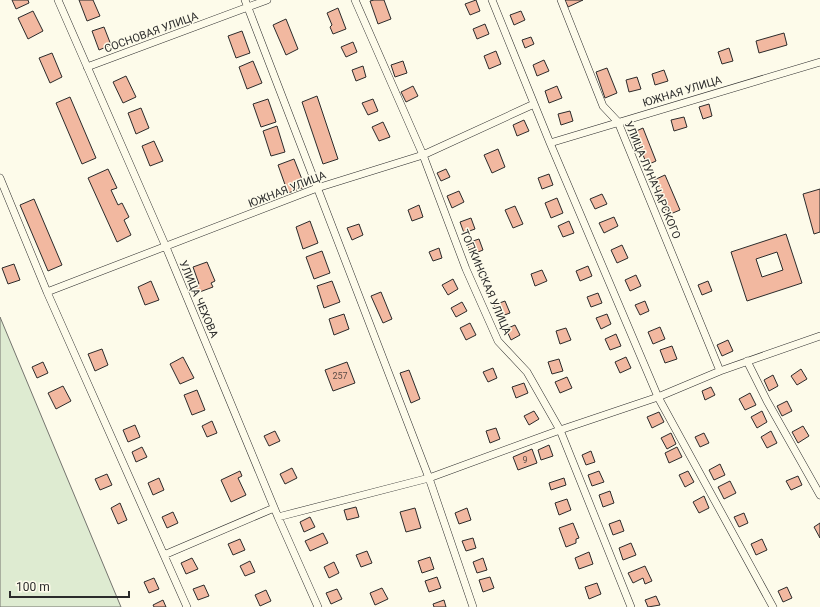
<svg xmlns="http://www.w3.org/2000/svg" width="820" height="607" viewBox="0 0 820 607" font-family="Roboto,sans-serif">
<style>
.green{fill:#deebd1;stroke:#74746e}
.building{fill:#f2b8a0;stroke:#2b2b2b;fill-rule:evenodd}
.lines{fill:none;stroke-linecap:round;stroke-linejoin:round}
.minor-casing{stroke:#2b2b2b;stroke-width:8}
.minor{stroke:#fdfbea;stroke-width:7}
.labels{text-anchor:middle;stroke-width:3;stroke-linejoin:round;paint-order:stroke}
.number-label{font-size:9px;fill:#5d4e48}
.street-label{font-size:11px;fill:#2b2b2b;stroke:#fdfbea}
</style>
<rect width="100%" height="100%" fill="#fdfbea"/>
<path class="green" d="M0,317L121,607H0Z"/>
<path class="building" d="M12,0H28L29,3L16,9Z
M79,0H93L100,16L87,21Z
M374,0H384L391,19L378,24L370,1Z
M476,0L480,11L470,15L465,4Z
M565,0H583L568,7Z
M338,8L346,29L333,34L330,27L332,25L327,13Z
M33,11L43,31L28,39L18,18Z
M521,11L525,20L514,25L510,15Z
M286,19L298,49L286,55L273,25Z
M485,24L489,34L477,39L473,29Z
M104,27L111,45L99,50L92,31Z
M242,31L250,53L236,58L228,36Z
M784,33L787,45L759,53L756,41Z
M531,37L534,44L525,48L522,40Z
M353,42L357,52L346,57L341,47Z
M729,48L733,61L722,64L718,52Z
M496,51L501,64L489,69L484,56Z
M52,53L62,77L50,83L39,58Z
M544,60L549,71L537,76L533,65Z
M253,61L262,83L247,89L239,67Z
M403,61L407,73L395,77L391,65Z
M363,66L366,77L356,81L352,70Z
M607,68L617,93L605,98L596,72Z
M664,70L668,81L655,85L652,74Z
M126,76L136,97L123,103L113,82Z
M637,77L641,89L629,92L626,80Z
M413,86L418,96L406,102L401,92Z
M557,86L562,98L549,103L545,91Z
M317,96L338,159L323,164L302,102Z
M70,97L96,158L82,164L56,103Z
M268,99L276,122L261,127L253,104Z
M373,99L378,111L368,115L362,103Z
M709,104L712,116L703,119L699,107Z
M141,108L149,128L136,134L128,113Z
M570,111L573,121L561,125L558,114Z
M684,117L687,127L674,131L671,120Z
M524,120L529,131L517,136L513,125Z
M383,122L390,137L379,141L372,127Z
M277,126L285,152L271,156L263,131Z
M643,128L656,161L647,165L634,132Z
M154,141L163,161L150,166L142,146Z
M498,149L505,167L492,173L484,155Z
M294,159L305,187L288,193L278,165Z
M108,169L117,188L111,190L118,205L122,203L129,217L124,220L131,235L117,242L88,178Z
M446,169L450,177L441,181L437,173Z
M549,174L553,185L542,189L538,178Z
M665,175L680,210L668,215L654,180Z
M820,189V232L814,234L803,194Z
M459,191L464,202L452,208L447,196Z
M602,194L607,204L595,209L590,199Z
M557,198L563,213L551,218L545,203Z
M34,199L62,265L48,271L20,205Z
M419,205L423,217L412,221L408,210Z
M515,206L523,224L513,228L505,210Z
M614,217L618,226L604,233L599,223Z
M471,218L475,229L464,233L460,222Z
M310,221L318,243L303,249L296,227Z
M569,221L574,233L563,237L558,226Z
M359,224L363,235L352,240L347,228Z
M786,234L802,283L747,301L731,252ZM777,252L783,270L762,277L756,259Z
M479,239L483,250L471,255L467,243Z
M622,245L628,258L617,263L611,250Z
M439,248L442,258L433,261L429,252Z
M322,251L330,273L314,279L306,257Z
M207,262L215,281L211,283L213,287L197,293L194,286L199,284L193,267Z
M14,264L20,280L8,284L2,268Z
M588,266L592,276L580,281L576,271Z
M542,270L547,281L535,286L531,274Z
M636,275L641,286L630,291L625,280Z
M453,279L458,289L448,295L442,285Z
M151,281L159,300L145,305L138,287Z
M332,281L340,302L324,308L317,286Z
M708,281L712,291L702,295L698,285Z
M381,292L392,319L383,323L371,296Z
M598,293L602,303L591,307L587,297Z
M505,301L510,313L499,317L494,305Z
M645,301L649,311L640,315L635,305Z
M462,302L467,311L456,317L451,308Z
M344,314L349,329L334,335L329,319Z
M607,314L611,324L601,329L596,318Z
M470,323L476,335L466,340L460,328Z
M515,325L520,335L511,340L506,329Z
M660,327L665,339L653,344L648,332Z
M566,328L571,340L560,344L556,331Z
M616,334L621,346L610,350L605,339Z
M728,340L733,351L722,356L717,345Z
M672,346L677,359L665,363L660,350Z
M102,349L108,365L95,371L88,354Z
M183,357L194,378L180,384L170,364Z
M626,357L631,368L620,373L615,362Z
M559,359L563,371L552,374L548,362Z
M43,362L48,373L37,378L32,367Z
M347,362L355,383L333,391L325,370Z
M493,368L497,378L488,382L483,372Z
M801,369L807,379L797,385L791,376Z
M409,370L420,399L411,403L400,373Z
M773,375L778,386L769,391L764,380Z
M567,377L572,388L560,393L555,382Z
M524,383L528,393L516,398L512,387Z
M63,386L71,401L56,409L48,393Z
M711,387L715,395L705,400L702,391Z
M197,390L205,410L192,415L184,395Z
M750,393L756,405L745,410L739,399Z
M787,401L792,411L782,416L777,406Z
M534,411L539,419L529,425L524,416Z
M762,411L767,422L757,428L751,417Z
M659,412L664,422L652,428L647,417Z
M212,421L217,433L207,437L202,426Z
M135,425L140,437L128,442L123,430Z
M803,426L809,436L798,443L792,432Z
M496,428L500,439L490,443L486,431Z
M275,431L280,441L269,446L264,436Z
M771,431L777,443L767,448L761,437Z
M671,433L676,444L667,449L661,438Z
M704,433L709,443L700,447L695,437Z
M549,445L553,456L541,460L538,450Z
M142,447L147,457L136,462L132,452Z
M677,447L682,457L669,463L665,453Z
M532,449L537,463L518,470L513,457Z
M591,451L595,462L586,465L582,455Z
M720,464L725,475L714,480L709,470Z
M292,468L297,478L285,484L280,474Z
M240,471L242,476L238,478L246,495L231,502L221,480Z
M599,471L604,482L592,486L588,475Z
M688,471L694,482L685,487L679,475Z
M107,474L112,485L100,490L95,479Z
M798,476L802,485L791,490L786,481Z
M159,478L164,490L153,495L148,483Z
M564,478L566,485L551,490L549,483Z
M730,481L736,493L724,499L718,487Z
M610,491L614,503L603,507L599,495Z
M704,496L709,508L699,513L693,502Z
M567,499L571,510L559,515L555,503Z
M120,503L127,520L118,524L111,508Z
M356,507L359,517L347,520L344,510Z
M415,508L421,528L406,532L400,512Z
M467,508L471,520L459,524L455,513Z
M173,512L178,523L167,528L162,517Z
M744,513L748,523L739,527L734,517Z
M310,517L315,527L304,532L300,522Z
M620,520L624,531L613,535L609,524Z
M573,523L579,538L576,539V543L566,547L559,528Z
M820,523V538L814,527Z
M323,533L328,543L310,551L305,541Z
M473,538L476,548L466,551L462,541Z
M240,539L245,550L233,555L228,544Z
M762,539L767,550L756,555L751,544Z
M631,543L636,555L623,560L619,548Z
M367,551L372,563L361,567L356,555Z
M589,552L593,564L579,569L575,558Z
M430,557L434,569L422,573L418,561Z
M192,558L198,569L186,574L181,563Z
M483,558L487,570L477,573L473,562Z
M250,561L255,572L245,576L240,566Z
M334,562L339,573L329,578L324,567Z
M645,566L652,581L645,584L643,578L633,583L628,573Z
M437,577L441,588L429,592L425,581Z
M490,577L494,588L483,592L479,580Z
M154,578L159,589L149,593L144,582Z
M597,583L601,594L589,599L585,587Z
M204,585L209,596L198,600L193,589Z
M787,587L792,598L783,602L778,591Z
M382,588L388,599L375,605L370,593Z
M337,589L342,599L331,604L326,593Z
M266,590L271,601L260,606L255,595Z
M656,596L660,605L648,607L645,600Z
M163,600L166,607H154L153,605Z
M444,600L446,607H434L433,604Z"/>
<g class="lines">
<defs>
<path id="minor" d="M58,0L166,247L278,517L318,607
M245,0L429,478L473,607
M355,0L423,155L466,269L498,341L527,372L560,430L631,607
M492,0L550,143L658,397L773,607
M561,0L603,106L618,122L720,371
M87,67L267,0
M550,143L820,62
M0,178L47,292L187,607
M47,292L317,188L423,155L534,104
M747,361L767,401L820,495
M278,517L429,478L560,430L658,397L720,371L820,336
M164,555L274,508"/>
</defs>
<use href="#minor" class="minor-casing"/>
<use href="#minor" class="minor"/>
</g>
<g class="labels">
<g class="number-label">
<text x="340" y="379">257</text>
<text x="525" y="463">9</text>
</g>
<g class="street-label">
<text transform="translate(151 32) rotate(-20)" y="4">СОСНОВАЯ УЛИЦА</text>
<text transform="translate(682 91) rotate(-17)" y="4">ЮЖНАЯ УЛИЦА</text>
<text transform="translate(653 180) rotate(67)" y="4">УЛИЦА ЛУНАЧАРСКОГО</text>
<text transform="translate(287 189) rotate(-21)" y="4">ЮЖНАЯ УЛИЦА</text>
<text transform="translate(486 282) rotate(67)" y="4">ТОПКИНСКАЯ УЛИЦА</text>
<text transform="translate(199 299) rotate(67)" y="4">УЛИЦА ЧЕХОВА</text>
</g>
</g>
<path d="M10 591v6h119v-6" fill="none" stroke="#2b2b2b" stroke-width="2"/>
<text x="16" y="591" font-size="12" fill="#2b2b2b" stroke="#fdfbea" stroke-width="3" paint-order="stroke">100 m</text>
</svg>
